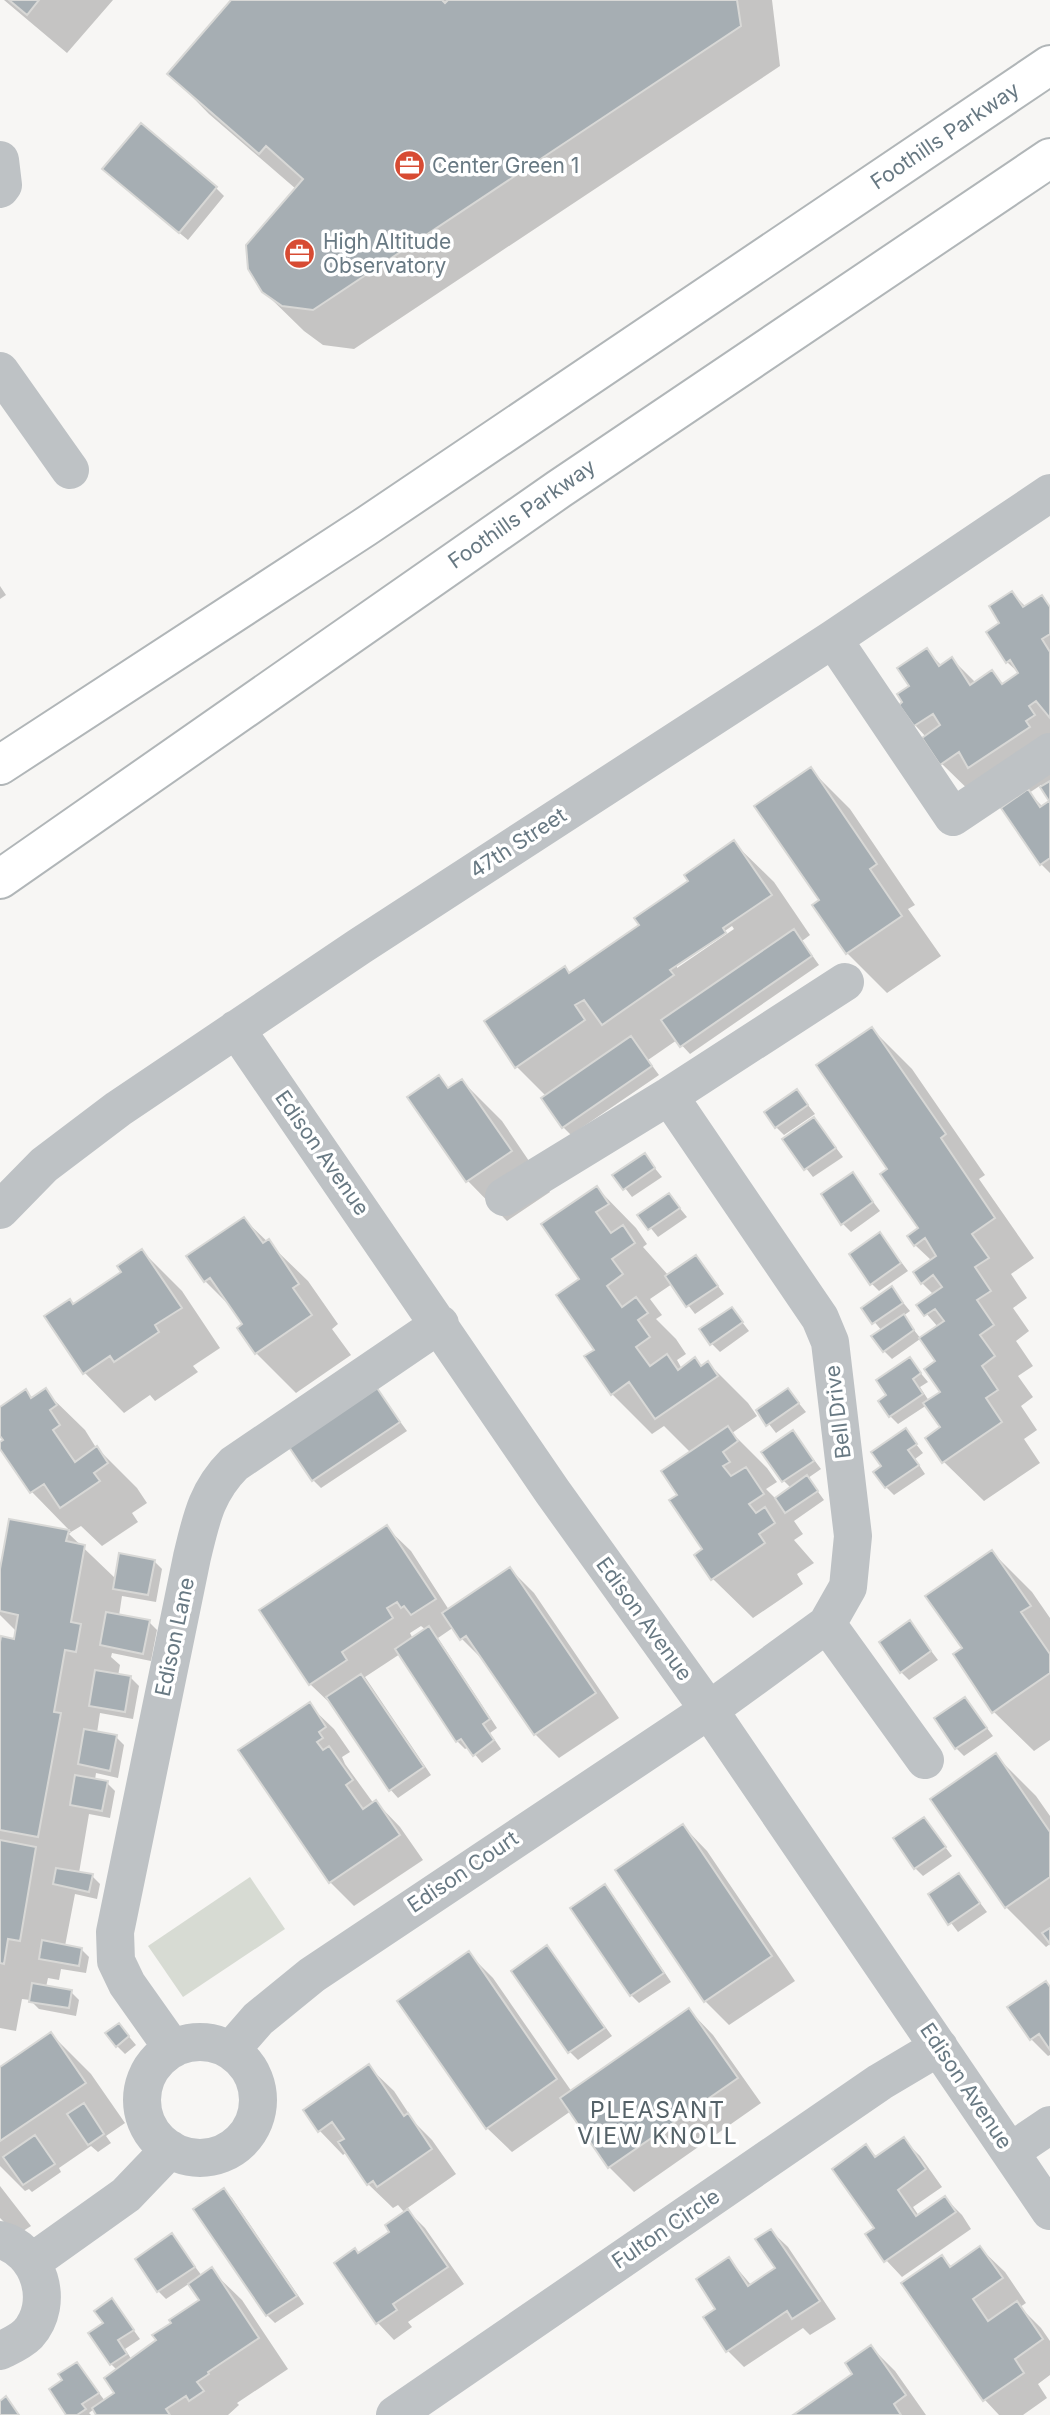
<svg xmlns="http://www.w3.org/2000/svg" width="1050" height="2415" viewBox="0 0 1050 2415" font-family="Inter,sans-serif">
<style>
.green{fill:#d7dbd3}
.shadow{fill:#0003;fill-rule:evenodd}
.building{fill:#a6aeb3;stroke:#d8d8d6;stroke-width:2}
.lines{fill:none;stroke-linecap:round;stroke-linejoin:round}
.highway-casing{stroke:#b1b6b8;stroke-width:42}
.minor{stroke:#bec2c5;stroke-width:38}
.highway{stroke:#fff;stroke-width:38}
.labels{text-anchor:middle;stroke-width:7;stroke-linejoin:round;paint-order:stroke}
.street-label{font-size:21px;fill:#687983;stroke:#fff}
.poi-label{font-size:21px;fill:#687983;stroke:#fff;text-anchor:start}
.neighbourhood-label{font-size:23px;letter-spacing:2px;fill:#556268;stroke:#fff}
</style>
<rect width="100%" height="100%" fill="#f7f6f4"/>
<path class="green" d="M250,1877L285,1929L183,1997L148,1946Z"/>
<path class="shadow" d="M4,0H113L67,53Z
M234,0H772L780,66L354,349L323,345L304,331L263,291L296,189L209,114L170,74Z
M112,177L216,188L224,196L188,240Z
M0,586L6,595L0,599Z
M1012,593L1026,607L1041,597L1050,606V799L1041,785L1029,793L1043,807L1050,803V873L1041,864L1003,808L982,803L942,764L926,737L915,725L912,686L926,650L942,666L952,659L976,683L992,673L1004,685L1020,674L1007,662L1002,623Z
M810,769L850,809L915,905L908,909L941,956L887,993L847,953L821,901Z
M734,843L774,882L810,935L802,941L819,965L690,1054L677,1040L648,1060L659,1075L571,1135L563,1127L546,1096L517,1067L564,968L570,974L642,926ZM732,926L734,929L677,968V964Z
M872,1029L912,1069L985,1175L979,1179L1034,1258L1011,1274L1027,1298L1013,1308L1029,1331L1016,1341L1033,1366L1018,1376L1033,1397L1021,1406L1037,1430L1024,1439L1040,1463L984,1501L944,1462L942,1428L927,1405L898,1424L890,1416L888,1396L909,1359L928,1382L920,1387L929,1401L942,1392L937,1362L920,1339L892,1359L884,1351L882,1331L863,1308L892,1289L910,1311L903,1316L921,1339L938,1327L919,1305L934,1295L922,1283L932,1261L915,1245L920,1229L890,1170Z
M439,1077L450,1089L462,1081L502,1121L550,1192L507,1221L468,1181L409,1097Z
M797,1091L815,1114L784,1135L776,1127Z
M814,1119L843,1157L813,1177L784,1140Z
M644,1155L662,1177L632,1197L615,1175Z
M853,1175L880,1211L851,1232L843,1224Z
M597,1188L636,1228L647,1244L643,1247L669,1276L696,1257L724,1294L695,1314L672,1284L650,1299L662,1315L656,1319L676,1339L686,1354L677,1360L682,1369L695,1360L702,1367L708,1363L748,1403L757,1416L732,1433L767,1468L777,1482L766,1489L776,1499L791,1488L784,1481L793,1432L821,1469L808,1478L824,1500L794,1521L803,1534L794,1540L814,1563L797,1574L803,1584L753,1618L713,1579L705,1549L679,1495L691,1453L664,1426L652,1434L612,1394L586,1357L597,1350L582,1280Z
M669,1195L687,1217L658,1237L640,1215Z
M244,1219L308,1281L338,1324L332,1329L351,1355L296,1393L256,1353L244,1325L234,1310L205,1281Z
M880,1234L908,1271L879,1291L871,1283Z
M142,1251L182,1291L220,1348L193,1366L198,1372L155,1401L150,1395L124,1413L85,1373L74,1306L123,1273Z
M732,1309L749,1331L720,1352L712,1344Z
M377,1390L407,1431L321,1488L313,1480Z
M788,1390L806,1412L776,1433L758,1410Z
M45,1391L85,1430L95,1446L137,1488L147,1503L132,1513L138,1522L102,1546L81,1526L71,1532L32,1492L0,1445L5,1441L0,1433V1409L26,1392L33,1399Z
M905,1430L923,1453L915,1459L925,1474L894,1495L886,1487L884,1467Z
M10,1521L71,1532L69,1534L116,1579L154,1561L162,1569L156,1602L122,1596L119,1616L149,1622L157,1630L151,1661L112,1653L111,1657L120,1665L118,1676L131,1678L139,1686L133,1719L100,1713L97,1733L116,1737L124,1745L118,1778L96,1773L95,1780L107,1783L115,1791L110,1818L89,1814L79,1873L92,1876L100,1884L97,1899L75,1894L65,1946L81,1949L89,1957L86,1973L61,1969L59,1980L48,1978L46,1987L71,1992L79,2000L76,2016L39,2009L30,2000L22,1999L16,2031L0,2028V1653L15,1641L17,1632L0,1615V1579Z
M386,1527L411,1551L449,1610L510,1569L534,1593L619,1718L559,1758L535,1734L486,1663L462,1639L454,1627L438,1638L497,1728L490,1733L501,1749L482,1763L469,1747L465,1749L457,1741L400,1654L365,1677L431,1775L398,1798L390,1789L335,1708L310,1684ZM421,1626L426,1630L413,1639L410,1633Z
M992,1552L1032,1592L1050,1618V1740L1034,1751L994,1712L964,1649Z
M910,1623L938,1660L909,1680L901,1672Z
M965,1699L993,1736L964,1756L956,1748Z
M309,1705L334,1729L350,1752L342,1757L345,1764L374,1804L376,1802L400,1827L423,1860L354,1906L330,1882Z
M996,1756L1036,1796L1050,1816V1944L1046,1947L1006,1907Z
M924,1819L952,1856L923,1876L915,1868Z
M683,1826L707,1851L795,1981L729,2025L705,2001Z
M959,1875L987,1912L958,1932L930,1895Z
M605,1887L613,1895L671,1982L639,2003L631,1995Z
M547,1948L612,2036L578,2060L570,2052Z
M468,1953L493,1978L572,2092L689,2010L713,2035L761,2103L634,2192L609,2167L571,2111L512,2152L487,2128Z
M1050,1987V2055L1048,2056L1031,2039L1009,2008Z
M126,2033L136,2045L125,2054L117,2046Z
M51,2034L91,2074L125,2123L106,2136L111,2143L98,2152L91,2146L59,2168L61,2172L32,2192L29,2189L25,2191L0,2166V2069Z
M369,2067L394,2091L415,2123L432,2140L456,2174L406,2209L425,2228L464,2284L408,2322L412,2327L394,2340L378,2323L337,2263L359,2255L392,2233L405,2213L398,2205L393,2208L368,2184L347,2152L343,2155L319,2130Z
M903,2139L920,2156L942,2187L913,2207L919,2216L945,2198L962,2215L971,2229L902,2277L886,2260L866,2147L877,2157Z
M0,2186L31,2226L17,2235L0,2218Z
M224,2190L232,2198L304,2304L275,2323L267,2315L195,2210Z
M771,2231L788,2247L836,2319L810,2335L803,2328L744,2367L728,2351L718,2309L729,2259L752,2286L778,2269Z
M172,2236L202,2276L211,2270L242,2300L288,2369L237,2403L239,2405L228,2415H98L94,2409L89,2413L91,2415H68L65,2381L77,2364L105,2401L117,2393V2370L111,2364L105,2324L112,2300L140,2339L125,2349L132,2360L158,2341L201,2300L190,2283L166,2299L158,2291Z
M980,2248L1005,2272L1026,2303L1020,2307L1041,2328L1050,2341V2375L1038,2384L1047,2398L1023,2415H999L985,2400L904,2284L942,2257L952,2267Z
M871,2347L895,2371L926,2415H796L855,2374Z"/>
<path class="building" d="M9,0H39L27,15Z
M231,0H442L445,3L448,0H737L741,26L313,310L282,306L262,292L248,269L246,245L303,179L266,146L259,154L167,74Z
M141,123L217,187L179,233L102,169Z
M1012,591L1023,607L1042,595L1050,607V634L1042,639L1050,652V718L1036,701L1029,706L1035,715L1026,721L1030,727L968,768L959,752L940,765L922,738L940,725L933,714L914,726L899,705L902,702L897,694L909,686L897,668L927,648L939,666L952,657L970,685L992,670L1002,684L1018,673L1010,660L1006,663L986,632L999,623L989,606Z
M811,767L877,864L870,869L902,916L846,954L812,905L819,900L754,806Z
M1050,781V858L1040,865L1001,808L1028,789L1040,807L1049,801L1040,787Z
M734,840L772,895L723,928L726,933L670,970L674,975L602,1025L584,1000L575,1005L585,1020L515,1068L484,1021L565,966L569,973L639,925L634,918L688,881L684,875Z
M794,929L812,956L680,1047L661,1020Z
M872,1027L946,1134L941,1138L995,1218L972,1234L989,1258L975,1267L991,1291L977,1300L994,1325L980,1335L995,1356L982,1366L998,1390L986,1398L1002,1422L942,1463L925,1438L940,1427L923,1403L940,1392L924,1369L935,1361L919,1338L944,1321L935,1309L924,1316L916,1305L942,1287L933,1275L921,1284L913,1272L936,1256L925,1238L914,1246L907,1236L918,1228L880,1174L887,1169L816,1065Z
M631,1036L652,1066L562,1128L541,1098Z
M439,1075L448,1088L462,1079L512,1151L466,1182L407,1097Z
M797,1089L808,1105L775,1128L764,1112Z
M814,1117L836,1148L804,1170L782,1139Z
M645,1153L655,1168L623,1190L612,1175Z
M853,1172L873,1202L841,1225L821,1194Z
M597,1186L609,1204L596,1212L611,1233L623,1225L635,1243L612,1259L623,1274L607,1286L622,1307L636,1297L648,1313L638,1320L650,1337L636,1347L650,1366L667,1354L678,1370L695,1357L701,1366L708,1361L718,1376L655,1419L629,1382L611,1395L584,1356L594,1350L556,1295L579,1279L541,1224Z
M669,1193L680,1208L648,1230L637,1215Z
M244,1217L263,1243L269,1239L299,1284L293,1288L312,1315L255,1354L237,1328L242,1324L210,1278L204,1282L186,1256Z
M880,1232L901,1263L870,1285L849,1254Z
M142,1249L182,1308L155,1325L159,1332L114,1362L110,1356L83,1374L44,1316L70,1299L73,1304L121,1272L117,1266Z
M696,1255L718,1286L686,1307L665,1276Z
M892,1286L903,1303L872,1324L861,1308Z
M732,1307L743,1322L710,1345L699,1329Z
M904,1314L914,1330L883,1352L871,1336Z
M910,1357L921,1373L913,1379L923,1394L889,1417L878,1401L886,1395L876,1380Z
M46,1388L57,1405L50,1410L60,1425L53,1430L75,1462L97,1446L108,1463L94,1473L100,1481L60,1508L44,1484L30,1493L0,1449V1442L3,1440L0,1436V1407L26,1389L31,1398Z
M377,1388L400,1422L312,1481L289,1447Z
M788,1388L799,1403L766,1426L756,1410Z
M728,1426L738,1441L723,1452L730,1462L723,1466L731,1476L746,1467L764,1494L749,1504L756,1513L765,1507L775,1523L759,1534L765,1543L711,1580L694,1555L702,1549L669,1500L677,1495L661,1471Z
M906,1428L917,1444L908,1450L919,1465L885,1488L873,1472L881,1466L871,1452Z
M793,1430L814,1461L782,1482L761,1452Z
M807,1475L818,1491L785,1513L775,1498Z
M9,1519L69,1530L66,1541L85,1545L71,1622L81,1624L76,1652L65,1650L54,1712L61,1713L38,1837L0,1830V1642L1,1636L14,1639L18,1615L0,1611V1569Z
M387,1525L436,1599L411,1615L404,1606L401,1608L397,1602L387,1608L393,1618L342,1652L347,1660L309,1685L259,1610Z
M992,1550L1031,1606L1021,1612L1050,1654V1673L992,1713L953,1654L962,1648L925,1596Z
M119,1553L155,1560L148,1595L113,1589Z
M510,1567L596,1693L534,1735L466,1636L460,1640L442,1613Z
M106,1612L150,1620L143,1654L100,1645Z
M910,1620L931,1651L900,1673L879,1642Z
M429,1626L490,1719L483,1724L494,1740L473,1756L461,1739L456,1742L395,1649Z
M95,1670L131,1676L125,1712L89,1706Z
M361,1674L424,1767L389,1791L326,1697Z
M965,1697L987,1728L955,1749L934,1718Z
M310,1702L326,1727L319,1732L323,1738L317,1742L323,1750L329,1746L353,1780L346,1785L363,1809L376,1800L400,1835L329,1883L238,1750Z
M84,1729L117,1735L110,1771L78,1764Z
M996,1753L1050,1832V1877L1005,1908L930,1799Z
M75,1775L108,1781L102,1811L70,1805Z
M924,1817L946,1847L914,1869L893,1838Z
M683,1824L772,1956L704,2002L615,1870Z
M0,1840L36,1847L20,1941L8,1939L4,1964L0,1963Z
M56,1868L93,1874L89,1892L53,1884Z
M959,1873L980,1903L948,1925L928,1894Z
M605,1884L664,1973L630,1996L570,1908Z
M1050,1928V1944L1042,1933Z
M42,1940L82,1948L79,1966L39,1959Z
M547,1945L605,2028L568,2053L511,1971Z
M469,1951L557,2079L486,2129L397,2001Z
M1046,1981L1050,1987V2050L1039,2034L1030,2040L1007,2007Z
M32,1983L72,1990L69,2008L29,2002Z
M689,2008L738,2078L608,2168L560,2098Z
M119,2023L129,2036L116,2047L105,2033Z
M51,2032L86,2083L0,2141V2067Z
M369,2064L404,2116L408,2113L432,2149L377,2187L373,2181L367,2185L338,2142L344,2139L332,2122L318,2132L303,2110Z
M84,2103L104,2134L88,2145L67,2114Z
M35,2135L55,2164L23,2185L3,2157Z
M904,2137L926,2169L898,2190L916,2216L945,2196L956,2212L884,2262L865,2234L874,2228L832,2169L866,2144L875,2157Z
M224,2188L297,2296L266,2316L193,2209Z
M408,2209L448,2267L393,2304L397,2310L376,2324L334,2263L355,2248L358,2253L389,2232L385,2225Z
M771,2229L820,2301L792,2319L787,2311L726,2352L703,2317L715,2309L696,2279L729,2257L748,2286L775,2268L755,2239Z
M172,2233L195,2267L157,2292L135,2259Z
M980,2246L1003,2278L973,2299L988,2321L1017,2301L1043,2339L1015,2359L1024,2373L983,2401L901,2283L942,2255L950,2267Z
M212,2267L259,2338L208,2372L209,2374L197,2382L204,2391L189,2401L186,2396L166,2409L170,2415H96L92,2408L114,2393L104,2378L156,2340L152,2335L171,2323L169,2320L199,2300L188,2284Z
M112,2298L134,2330L118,2340L127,2354L110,2365L88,2333L103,2323L94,2311Z
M871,2345L906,2395L894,2404L901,2415H793L852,2374L845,2363Z
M77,2362L99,2393L82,2404L86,2409L77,2415H66L49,2389L62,2380L58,2374Z
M6,2396L19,2415H0V2401Z"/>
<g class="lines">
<defs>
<path id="highway" d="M0,765L365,527L1050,65
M0,879L559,489L1050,158"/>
</defs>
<use href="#highway" class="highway-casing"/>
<path class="minor" d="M0,160L3,185L0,189
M0,371L70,470
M833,639L953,817L1050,752
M236,1029L552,1491L709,1710L1050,2211
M504,1197L669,1096L845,982
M0,1210L44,1165L118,1109L360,946L833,639L1050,493
M827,1624L925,1760
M142 2100a58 58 0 1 1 116 0a58 58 0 1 1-116 0Z
M173,2049L127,1984L116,1961L115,1932L192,1557C201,1520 206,1492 234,1464L440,1324
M231,2050L258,2019L312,1975L709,1710L827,1624L848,1587L853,1536L830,1342L820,1318L669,1096
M1010,2152L1050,2125
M0,2240C39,2250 56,2303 28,2334C20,2342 10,2346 0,2351
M32,2262L126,2195L170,2149
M395,2415L880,2082L939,2047"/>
<use href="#highway" class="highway"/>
</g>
<defs>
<symbol id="office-disc" viewBox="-11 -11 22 22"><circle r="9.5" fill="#d74b33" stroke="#fff"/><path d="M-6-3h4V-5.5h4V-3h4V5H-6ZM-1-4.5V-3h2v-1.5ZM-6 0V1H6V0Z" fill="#fff"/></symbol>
</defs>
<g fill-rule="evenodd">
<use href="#office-disc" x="392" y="148" width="35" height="35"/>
<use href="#office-disc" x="282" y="236" width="35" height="35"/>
</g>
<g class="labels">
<g class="street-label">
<text transform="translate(945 136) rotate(-34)" y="7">Foothills Parkway</text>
<text transform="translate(522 514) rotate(-35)" y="7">Foothills Parkway</text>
<text transform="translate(518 843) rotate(-33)" y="7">47th Street</text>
<text transform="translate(322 1153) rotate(55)" y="7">Edison Avenue</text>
<text transform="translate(838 1412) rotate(-97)" y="7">Bell Drive</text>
<text transform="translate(644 1619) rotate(54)" y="7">Edison Avenue</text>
<text transform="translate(175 1637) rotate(-78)" y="7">Edison Lane</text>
<text transform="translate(463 1872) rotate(-34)" y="7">Edison Court</text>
<text transform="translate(966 2086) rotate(56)" y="7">Edison Avenue</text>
<text transform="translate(666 2229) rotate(-34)" y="7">Fulton Circle</text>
</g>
<g class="poi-label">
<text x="432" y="173">Center Green 1</text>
<text x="323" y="249">High Altitude<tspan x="323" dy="24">Observatory</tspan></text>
</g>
<g class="neighbourhood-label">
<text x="658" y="2118">PLEASANT<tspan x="658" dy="26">VIEW KNOLL</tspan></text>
</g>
</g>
</svg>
